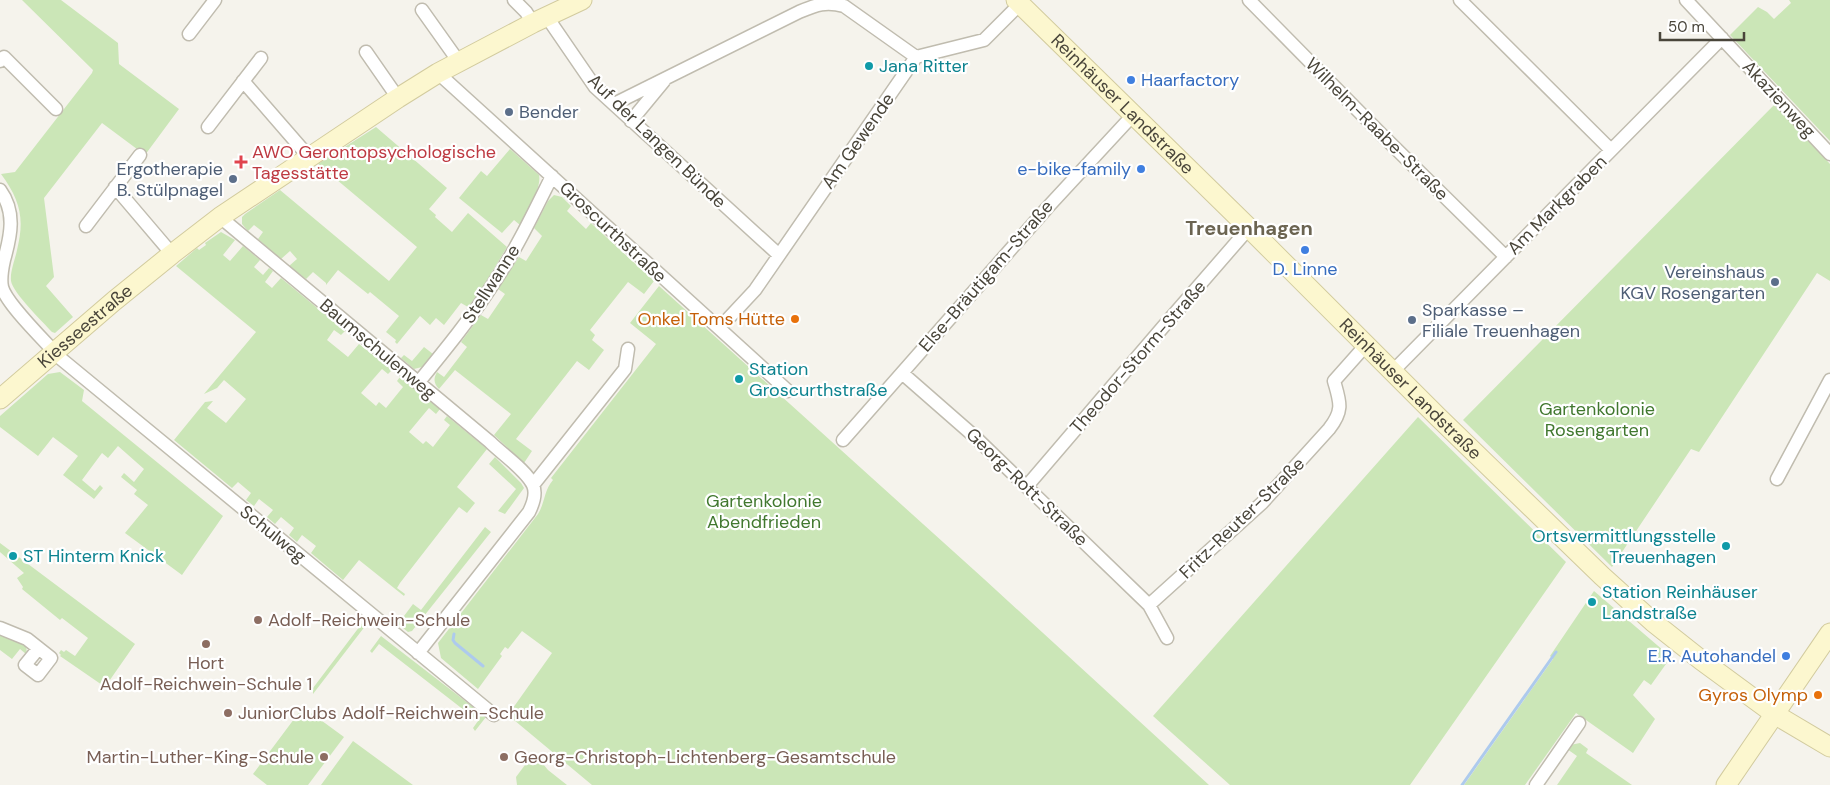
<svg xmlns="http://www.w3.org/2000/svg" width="1830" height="785" viewBox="0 0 1830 785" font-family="'DM Sans',sans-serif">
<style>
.green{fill:#cbe6b7}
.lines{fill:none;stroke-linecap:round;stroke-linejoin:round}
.stream{stroke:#adcaed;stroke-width:3}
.street-casing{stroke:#c0bcaf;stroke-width:15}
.secondary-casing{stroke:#d2cb9e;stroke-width:21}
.street{stroke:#fff;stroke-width:12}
.secondary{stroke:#fcf7cf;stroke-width:19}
.culture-dot{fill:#0f9aa8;stroke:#fff;stroke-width:2}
.shop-dot{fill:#3f7fe0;stroke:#fff;stroke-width:2}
.service-dot{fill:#5c6f8a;stroke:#fff;stroke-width:2}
.health-dot{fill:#e0444e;stroke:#fff;stroke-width:2}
.food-dot{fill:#e8710a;stroke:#fff;stroke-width:2}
.education-dot{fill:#8d6e63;stroke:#fff;stroke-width:2}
.labels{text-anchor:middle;stroke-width:4.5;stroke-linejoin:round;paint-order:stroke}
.culture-label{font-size:18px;fill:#0d838f;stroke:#fff;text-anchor:start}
.shop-label{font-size:18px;fill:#366cbe;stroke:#fff;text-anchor:end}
.street-label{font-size:18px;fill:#49453a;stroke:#fff}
.service-label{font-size:18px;fill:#4e5e75;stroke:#fff;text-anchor:start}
.health-label{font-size:18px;fill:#be3a42;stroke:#fff;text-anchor:start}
.food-label{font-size:18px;fill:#c56008;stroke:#fff;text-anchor:end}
.park-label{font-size:18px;fill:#41782f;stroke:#fff}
.education-label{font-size:18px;fill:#785e54;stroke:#fff;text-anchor:start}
.quarter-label{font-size:20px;font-weight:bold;fill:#6b6451;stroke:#fff}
</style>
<rect width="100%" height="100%" fill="#f5f3ec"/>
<path class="green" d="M22,0H61L118,43L119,64L179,109L145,155L102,123L44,198L54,277L46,286L73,317L55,333L52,332C43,322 13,293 11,281C10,271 15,260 17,250C25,218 20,200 1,174L15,172L92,73L93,70Z
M1789,0H1830V141L1730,35L1758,7L1767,12L1774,19L1791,3Z
M1775,104L1830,164V281L1817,273L1699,452L1691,449L1612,567L1463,420Z
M376,127L447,188L429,209L436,215L435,217L452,232L468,213L507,247L481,290L468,307L461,303L444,325L436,318L430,325L420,316L397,344L395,342L396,340L386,332L399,316L370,292L368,294L338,270L326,285V283L313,272L306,279L289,266L297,259L290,251L281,259L258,239L263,232L254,225L248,231L242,224V217L245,214L280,190L389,281L417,247L318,164Z
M510,149L539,175C542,188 526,213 520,225L514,220L502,233L459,198L481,171L487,176Z
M554,195L562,197L571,206L567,211L586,229L591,223L654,281L644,294L628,282L590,330L595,335L592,340L604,350L589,370L577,361L516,439L532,451L524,463L494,435L511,414L455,370L439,389C434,384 433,379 437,372L444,377L467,347L461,342L481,315L488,319L505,294L498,289L519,257L526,261L542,236L534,228L548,201Z
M221,232L235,240L223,255L230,261L243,246L260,260L254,267L263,275L269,268L273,271L265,282L272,288L281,278L345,331L341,335L334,330L327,340L348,357L359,344L392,370L388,374L382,369L361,393L376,406L379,402L386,408L403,387L397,381L400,377L440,409L436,414L429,408L409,432L423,444L426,441L433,447L450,425L444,420L447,416L487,449L457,487L475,503L467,513L459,507L400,583L397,588L405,594L404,596L359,560L343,580L311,553L316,546L302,535L297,542L289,535L294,528L281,517L275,524L267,517L273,510L259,499L254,506L246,500L251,493L238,482L232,488L174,440L205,402L213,401L207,408L226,423L246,399L224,380L217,388L204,394L256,332L176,266L197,248L199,250L206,245L205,243Z
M659,286L984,579L1209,785H592L508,715L552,653L522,631L508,649L505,647L500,654L502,656L478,689L441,658L438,643L538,514C545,503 544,490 553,480L551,478L656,344L630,323Z
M424,347L433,354L422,367L414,369L401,358L404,355L412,361Z
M60,372L84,390L82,401L223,516L182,575L125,533L148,505L134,494L137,490L121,477L124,473L134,482L144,469L118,446L108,458L102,453L82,480L95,491L100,485L103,488L94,499L63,475L78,456L53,437L38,456L0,427V416L48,374Z
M1418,417L1566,562L1410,785H1230L1153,716Z
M495,457L521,483L524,488L505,514L498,511L516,489L489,464Z
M485,527L491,532L412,631L408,632L398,624L413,604L421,610Z
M0,543L135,644L105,687L60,656L61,655L59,653L61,650L64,652L66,650L75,656L88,638L62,618L60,620L22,589L23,587L17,578L24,573L0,552Z
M1594,591L1671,657L1651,685L1644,680L1633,695L1655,719L1633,753L1576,713L1525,785H1464L1553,659L1550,656Z
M363,622L366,625L313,694V688Z
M0,635L17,642L20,640C25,645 28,647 26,654L20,649L12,659L0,650Z
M381,636L486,717L475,731L473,728L478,721L379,644L372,653L370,651Z
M303,707L344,737L308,785H267L253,774Z
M353,741L413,785H321Z
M1580,743L1588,749L1586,753L1632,785H1557L1577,756L1567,749L1570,745Z
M534,753L548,770L567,785H517L516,777Z"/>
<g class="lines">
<path class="stream" d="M454,634L453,640L455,643L483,666
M1462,785L1556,652"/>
<defs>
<path id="street" d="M514,0L526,12L533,23
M1249,0L1384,137L1506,257
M1460,0L1611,150
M1686,0L1830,154
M422,10L459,62
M547,17L595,87L779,255
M189,34L215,0
M366,52L398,98
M0,61L4,57L56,109
M438,73L788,391
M243,81L309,157
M614,104L799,12C816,5 825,1 844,6L916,57
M631,121L664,81
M208,127L261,58
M115,187L172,254
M0,190C16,212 11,235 4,260C2,269 0,278 2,287C6,304 47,343 60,358L494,715
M220,217L490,442C502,454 526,470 533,485C537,494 533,504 529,512L418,653
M86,226L140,155
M726,321L755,290L916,57L984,40L1020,4
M1393,371L1722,38
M902,373L974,436L1149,605L1167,638
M418,383C445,350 472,317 495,281C517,248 534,212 552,176
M843,440L1047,208L1133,115
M1777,479L1830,380
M533,485L625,369L628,349
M1027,486L1163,327L1249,228
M1149,605L1262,503L1329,429C1344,410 1340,402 1334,381L1366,345
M0,628L27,639L51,658L38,675L25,665L38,649
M1536,785L1579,723"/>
<g id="secondary">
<path id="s1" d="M1016,0L1249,228L1438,417L1602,576L1653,622L1701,660L1776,715L1830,747"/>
<path id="s2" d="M0,399L114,301L172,254L220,217L398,98L438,73L533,23L582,0"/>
<path d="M1726,785L1830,633"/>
</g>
</defs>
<use href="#street" class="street-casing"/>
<use href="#secondary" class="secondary-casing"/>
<use href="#street" class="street"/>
<use href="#secondary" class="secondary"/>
</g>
<g class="culture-dot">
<circle cx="869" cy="66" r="5"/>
<circle cx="739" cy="379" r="5"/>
<circle cx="1726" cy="546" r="5"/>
<circle cx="13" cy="556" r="5"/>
<circle cx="1592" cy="602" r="5"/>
</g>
<g class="shop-dot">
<circle cx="1131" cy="80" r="5"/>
<circle cx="1141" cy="169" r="5"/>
<circle cx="1305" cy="250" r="5"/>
<circle cx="1786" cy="656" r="5"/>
</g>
<g class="service-dot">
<circle cx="509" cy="112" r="5"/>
<circle cx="233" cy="179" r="5"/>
<circle cx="1775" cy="282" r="5"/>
<circle cx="1412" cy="320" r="5"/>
</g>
<path class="health-dot" d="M238.5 154.5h5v5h5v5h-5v5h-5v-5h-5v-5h5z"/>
<g class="food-dot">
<circle cx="795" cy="319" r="5"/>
<circle cx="1818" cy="695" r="5"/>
</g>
<g class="education-dot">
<circle cx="258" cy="620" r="5"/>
<circle cx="206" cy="644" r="5"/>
<circle cx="228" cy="713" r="5"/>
<circle cx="324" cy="757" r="5"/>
<circle cx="504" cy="757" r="5"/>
</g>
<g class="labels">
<g class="culture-label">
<text x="879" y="72">Jana Ritter</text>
<text x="749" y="375">Station<tspan x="749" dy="21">Groscurthstraße</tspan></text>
<text x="1716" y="542" text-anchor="end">Ortsvermittlungsstelle<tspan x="1716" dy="21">Treuenhagen</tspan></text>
<text x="23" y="562">ST Hinterm Knick</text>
<text x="1602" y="598">Station Reinhäuser<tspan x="1602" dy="21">Landstraße</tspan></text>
</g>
<g class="shop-label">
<text x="1141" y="86" text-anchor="start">Haarfactory</text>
<text x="1131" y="175">e-bike-family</text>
<text x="1305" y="275" text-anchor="middle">D. Linne</text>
<text x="1776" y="662">E.R. Autohandel</text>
</g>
<g class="street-label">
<text transform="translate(1779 99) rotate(47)" y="6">Akazienweg</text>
<text dy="6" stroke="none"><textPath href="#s1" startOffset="149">Reinhäuser Landstraße</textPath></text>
<text transform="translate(1377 129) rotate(45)" y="6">Wilhelm-Raabe-Straße</text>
<text transform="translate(657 141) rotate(44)" y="6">Auf der Langen Bünde</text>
<text transform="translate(858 141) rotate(-55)" y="6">Am Gewende</text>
<text transform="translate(1557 205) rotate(-45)" y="6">Am Markgraben</text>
<text transform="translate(613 232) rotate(43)" y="6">Groscurthstraße</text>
<text transform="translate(986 276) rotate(-49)" y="6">Else-Bräutigam-Straße</text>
<text transform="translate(491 284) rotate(-57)" y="6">Stellwanne</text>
<text dy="6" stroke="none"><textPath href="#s2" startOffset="112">Kiesseestraße</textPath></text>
<text transform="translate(378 349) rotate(40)" y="6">Baumschulenweg</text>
<text transform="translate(1138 357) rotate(-49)" y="6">Theodor-Storm-Straße</text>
<text dy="6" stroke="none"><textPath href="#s1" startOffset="554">Reinhäuser Landstraße</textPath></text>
<text transform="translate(1027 487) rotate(44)" y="6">Georg-Rott-Straße</text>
<text transform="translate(1242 518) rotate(-44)" y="6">Fritz-Reuter-Straße</text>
<text transform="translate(273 534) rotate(39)" y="6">Schulweg</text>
</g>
<g class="service-label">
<text x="519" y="118">Bender</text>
<text x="223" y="175" text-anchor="end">Ergotherapie<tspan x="223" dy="21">B. Stülpnagel</tspan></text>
<text x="1765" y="278" text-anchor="end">Vereinshaus<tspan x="1765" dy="21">KGV Rosengarten</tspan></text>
<text x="1422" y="316">Sparkasse –<tspan x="1422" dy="21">Filiale Treuenhagen</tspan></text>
</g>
<g class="health-label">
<text x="252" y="158">AWO Gerontopsychologische<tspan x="252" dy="21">Tagesstätte</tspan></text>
</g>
<g class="food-label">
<text x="785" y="325">Onkel Toms Hütte</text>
<text x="1808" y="701">Gyros Olymp</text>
</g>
<g class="park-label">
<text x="1597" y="415">Gartenkolonie<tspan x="1597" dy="21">Rosengarten</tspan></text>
<text x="764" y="507">Gartenkolonie<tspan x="764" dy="21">Abendfrieden</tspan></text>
</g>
<g class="education-label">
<text x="268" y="626">Adolf-Reichwein-Schule</text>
<text x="206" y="669" text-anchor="middle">Hort<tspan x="206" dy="21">Adolf-Reichwein-Schule 1</tspan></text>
<text x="238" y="719">JuniorClubs Adolf-Reichwein-Schule</text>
<text x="314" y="763" text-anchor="end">Martin-Luther-King-Schule</text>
<text x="514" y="763">Georg-Christoph-Lichtenberg-Gesamtschule</text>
</g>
<g class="quarter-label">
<text x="1249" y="235">Treuenhagen</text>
</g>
</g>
<path d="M1660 32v8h84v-8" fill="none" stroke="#49453a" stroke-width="2.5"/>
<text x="1668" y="32" font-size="15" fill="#49453a" stroke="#ffffff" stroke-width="4" paint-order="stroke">50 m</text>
</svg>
